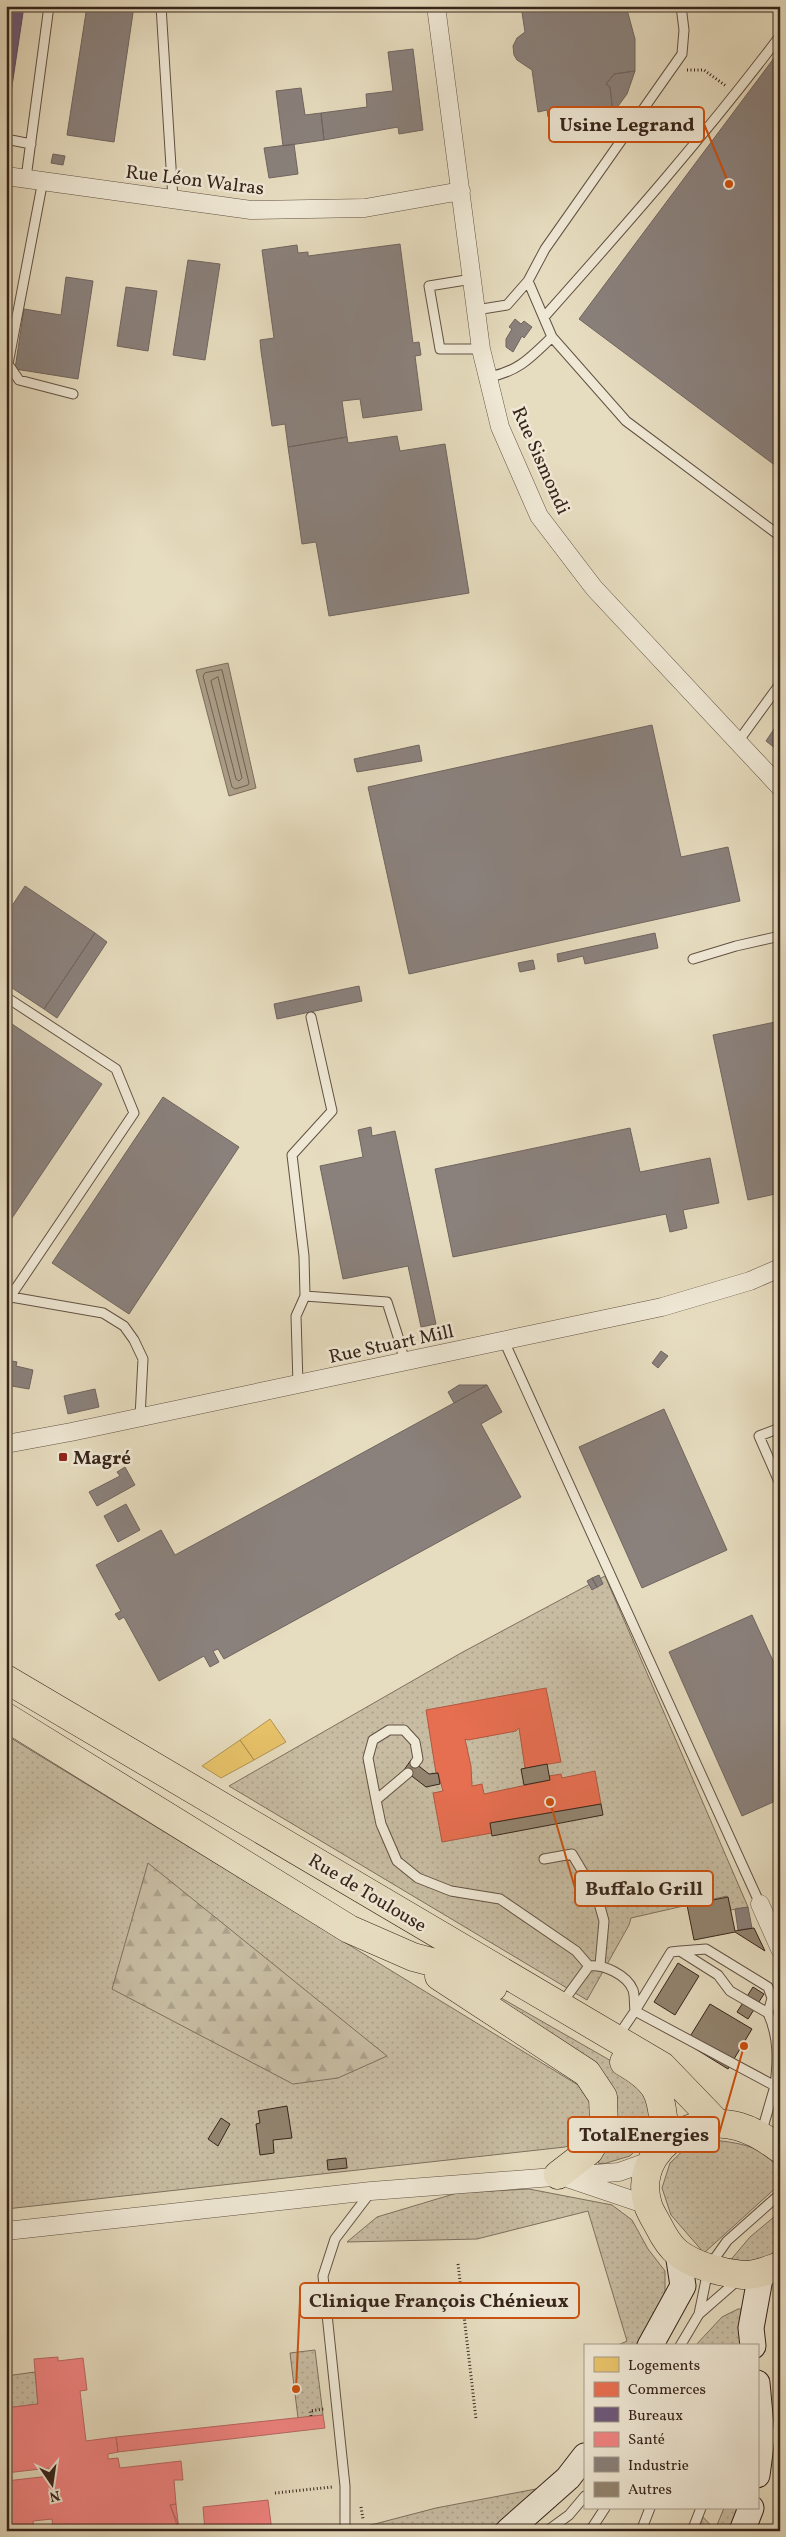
<svg xmlns="http://www.w3.org/2000/svg" width="786" height="2537" viewBox="0 0 786 2537" font-family="Vollkorn,serif">
<style>
.grass{fill:url(#grass-dots);stroke:#7f705f}
.forest{fill:url(#forest-firs);stroke:#7f705f}
.water{fill:#aa9d87;stroke:#7c6d5c}
.homes{fill:#e9c46a;stroke:#b39452}
.shops{fill:#e76f51;stroke:#b25841}
.offices{fill:#6d597a;stroke:#5c495e}
.health{fill:#f28482;stroke:#ba6763}
.industry{fill:#8a817c;stroke:#71655f}
.lines{fill:none;stroke-linecap:round;stroke-linejoin:round}
.shore{stroke:#706051;stroke-width:1}
.building{fill:#928470;stroke:#36241b}
.lane-casing{stroke:#625244;stroke-width:11}
.street-casing{stroke:#625244;stroke-width:19}
.secondary-casing{stroke:#36241b;stroke-width:27}
.primary-casing{stroke:#36241b;stroke-width:29}
.path{stroke:#36241b;stroke-width:3;stroke-dasharray:1 2.5;stroke-linecap:butt}
.lane{stroke:#efe8d5;stroke-width:9}
.street{stroke:#efe8d5;stroke-width:18}
.secondary{stroke:#efe8d5;stroke-width:25}
.primary{stroke:#e6dcbf;stroke-width:28}
.poi-dot{fill:#8f2418;stroke:#efe8d5;stroke-width:2}
.labels{text-anchor:middle;stroke-width:5;stroke-linejoin:round;paint-order:stroke}
.street-label{font-size:19px;fill:#36241b;stroke:#efe8d5}
.poi-label{font-size:19px;font-weight:bold;fill:#36241b;stroke:#efe8d5;text-anchor:start}
.leader{fill:none;stroke:#cd510e;stroke-width:2}
.callout-dot{fill:#cd510e;stroke:#efe8d5;stroke-width:2}
.callout{fill:#efe8d5;stroke:#cd510e;stroke-width:2}
.callout-label{font-size:20px;text-anchor:middle;font-weight:bold;fill:#36241b}
</style>
<defs>
<pattern id="grass-dots" width="8" height="8" patternUnits="userSpaceOnUse" patternTransform="scale(1.25)"><rect width="8" height="8" fill="#c8bda3"/><path d="M2 2h.1M6 6h.1" fill="none" stroke="#aca28c" stroke-width="1.8" stroke-linecap="round"/></pattern>
<pattern id="forest-firs" width="22" height="20" patternUnits="userSpaceOnUse" patternTransform="scale(1.25)"><rect width="22" height="20" fill="#c8bda3"/><path d="M5 1l3.5 6h-7zM16 11l3.5 6h-7z" fill="#aca28c"/></pattern>
</defs>
<rect width="100%" height="100%" fill="#e6dcbf"/>
<filter id="stains"><feTurbulence type="fractalNoise" baseFrequency=".004" numOctaves="4"/><feColorMatrix values="0 0 0 0 .2 0 0 0 0 .09 0 0 0 0 .02 0 0 0 .5 -.17"/></filter>
<radialGradient id="worn" r=".72"><stop offset=".6" stop-color="#630" stop-opacity="0"/><stop offset="1" stop-color="#630" stop-opacity=".3"/></radialGradient>
<path class="grass" d="M605,1576L748,1907L731,1910L727,1896L631,1918L629,1925L587,2000L229,1786L461,1653Z
M6,1735L578,2085L590,2103L591,2119L577,2143L565,2147L6,2209Z
M482,1987L627,2070L651,2106L649,2130L638,2148L630,2156L603,2164L598,2163L612,2098Z
M712,2140C742,2143 780,2148 780,2184L704,2253L671,2215L662,2188L670,2163L690,2144Z
M529,2189L612,2205L632,2220L648,2249L665,2271V2298L635,2346H616L627,2341L588,2211L477,2239L347,2242L377,2217L457,2193Z
M780,2212V2252C763,2260 749,2262 729,2262L750,2237Z
M738,2309H747V2346H695L722,2317Z
M315,2350L323,2415L298,2418L290,2353Z
M35,2372L38,2404L6,2408V2376Z
M541,2488L488,2531H368L367,2526L436,2508Z
M724,2508H743L734,2531H698L703,2517L715,2530Z"/>
<path class="forest" d="M148,1863L387,2056L338,2078L293,2084L112,1989Z"/>
<path class="water" d="M228,663L256,788L229,796L196,670Z"/>
<path class="homes" d="M270,1719L286,1742L254,1760L240,1740Z
M240,1740L254,1760L221,1778L202,1766Z"/>
<path class="shops" d="M546,1688L561,1762L525,1768L519,1728L516,1731L468,1740L465,1739L471,1766L472,1786L482,1784L484,1794L550,1780L549,1776L561,1774L562,1778L595,1771L601,1804L490,1823L492,1833L442,1842L433,1793L443,1791L438,1773H436L426,1710Z"/>
<path class="offices" d="M6,6H24L7,119H6Z"/>
<path class="health" d="M58,2357V2361L83,2358L87,2390L80,2391L86,2441L116,2437L118,2452L108,2454V2459L118,2458L120,2468L181,2461L183,2480H174L176,2504L170,2505L178,2523V2531H53L52,2519L33,2521L34,2531H6V2481L50,2476L49,2468L6,2473V2408L38,2404L34,2359Z
M323,2415L325,2428L118,2452L116,2437Z
M268,2500L272,2531H205L203,2507Z
M176,2504L179,2531L170,2505Z"/>
<path class="industry" d="M87,6H134L114,142L67,135Z
M521,6H626L635,39V71L614,74L606,84L610,87L613,113L602,123L576,135L561,138L558,116L548,117L547,110L538,112L532,70L517,60L514,55L513,46L517,38L525,32Z
M413,49L423,130L399,134L398,127L324,140L321,113L367,107L366,94L393,91L388,52Z
M780,50V469L579,319Z
M635,71L627,94L613,113L610,87L606,84L614,74Z
M301,88L305,115L321,113L324,140L283,146L276,91Z
M294,144L298,174L269,178L264,148Z
M53,154L65,156L63,165L51,163Z
M400,244L413,343L419,342L421,355L415,356L422,410L363,418L360,399L342,401L347,437L288,447L285,424L272,426L261,351L260,340L274,338L262,250L297,245L298,253L308,252V256Z
M188,260L220,264L205,360L173,355Z
M66,277L93,281L78,379L15,369L24,309L61,315Z
M126,287L157,291L148,351L117,346Z
M515,319L521,324L524,321L532,327L524,338L522,336L513,352L506,347V339L512,329L509,327Z
M397,436L400,451L445,444L469,593L329,616L316,542L302,544L288,447L347,437L348,443Z
M652,725L681,857L728,847L740,901L409,974L368,787Z
M776,726L780,729V752L766,741Z
M419,745L422,761L357,772L354,759Z
M25,886L95,933L44,1009L6,984V915Z
M95,933L107,942L57,1018L44,1009Z
M655,933L658,948L585,964L583,956L558,962L557,954Z
M533,960L535,969L520,972L518,963Z
M359,986L362,1001L277,1019L274,1004Z
M6,1020L102,1084L6,1227Z
M780,1021V1193L748,1200L713,1035Z
M163,1097L239,1147L129,1314L52,1263Z
M371,1127L372,1136L395,1131L436,1324L421,1327L408,1266L343,1279L320,1166L363,1157L358,1130Z
M630,1128L640,1172L710,1158L719,1203L683,1210L687,1228L670,1232L666,1214L453,1257L435,1169Z
M661,1351L668,1356L658,1368L652,1363Z
M7,1360L17,1362L16,1366L33,1370L29,1389L6,1385Z
M459,1385H487L454,1403L448,1392Z
M487,1385L502,1412L481,1424L521,1497L224,1659L218,1649L213,1651L219,1662L210,1667L204,1656L159,1681L124,1617L119,1620L115,1614L121,1611L96,1565L161,1530L175,1555Z
M95,1389L99,1407L68,1414L64,1396Z
M664,1409L727,1550L642,1588L579,1447Z
M125,1467L135,1485L97,1506L89,1492L120,1476L117,1472Z
M126,1504L140,1530L118,1542L104,1516Z
M599,1575L603,1584L597,1587L592,1578Z
M592,1578L597,1587L592,1590L587,1581Z
M752,1615L780,1676V1799L742,1816L669,1652Z
M748,1907L752,1928L738,1930L735,1909Z"/>
<g class="lines">
<path class="shore" d="M222,670L249,783L248,785L235,789L232,787L203,676L205,673Z
M218,677L242,778L239,781L236,779L211,681Z"/>
</g>
<path class="building" d="M411,1760L429,1774L438,1773L440,1784L426,1787L404,1770Z
M547,1764L550,1780L524,1785L521,1769Z
M601,1804L603,1815L492,1836L490,1823Z
M728,1897L735,1931L754,1928L765,1951L735,1932L694,1940L687,1905Z
M678,1963L699,1976L675,2015L654,2002Z
M753,1987L764,1994L748,2019L737,2012Z
M710,2004L752,2029L728,2069L686,2043Z
M287,2106L292,2138L273,2140L274,2153L260,2155L256,2124L260,2123L258,2111Z
M221,2118L230,2124L218,2146L208,2139Z
M346,2158L347,2168L328,2170L327,2160Z"/>
<g class="lines">
<defs>
<path id="lane" d="M161,6L173,199
M6,139L31,144
M26,178L49,6
M43,180L8,364L19,380L73,394
M472,279L429,286L440,349H481
M528,281L552,337
M476,310L507,305L528,281L545,249L682,54L684,30L681,6
M545,316C626,225 706,134 780,36
M489,377C519,371 530,358 552,337L626,421L780,536
M737,743L780,684
M693,959L736,946L780,936
M6,997L116,1069L134,1113L6,1303
M311,1017L332,1111L292,1155L304,1256L305,1296L387,1302L401,1346L404,1362
M11,1297L103,1313L124,1326L134,1340L143,1359L140,1417
M504,1341L760,1904
M298,1384L296,1316L305,1296
M780,1428L759,1436L780,1484
M408,1773L376,1800L368,1758L373,1740L389,1730H404L415,1742L418,1759L415,1763
M376,1800L381,1824L397,1861L418,1878L451,1891L500,1899L576,1951L589,1966
M544,1859L572,1854L597,1896L604,1921L600,1965
M680,1951L706,1949L768,1987L772,1998L768,2013
M562,2003L589,1966C604,1964 627,1975 633,1990C635,1996 634,2005 635,2011
M635,2011L671,1952L680,1951L718,1975L730,1991L768,2013C779,2037 778,2061 775,2086L780,2089
M618,2036L635,2011L775,2086L761,2134
M710,2265L727,2241L780,2194
M699,2314L708,2270
M680,2346L699,2314L738,2280
M345,2531V2486L323,2276L335,2239L370,2193
M547,2531L569,2515L585,2496
M590,2531L605,2508
M641,2531L650,2508
M692,2531L701,2508"/>
<path id="street" d="M436,6L481,349L500,427L539,516L594,588L780,787
M6,176L251,210L365,208L461,191
M6,1444L71,1432L662,1307L750,1281L780,1268
M760,1904L780,1949
M570,2179L647,2205
M6,2231L371,2191L619,2172L650,2161"/>
<path id="secondary" d="M650,2346L683,2286L678,2253
M753,2346L751,2328L761,2273
M757,2383L762,2437L757,2475
M508,2531L568,2478L585,2456
M742,2531L751,2508"/>
<path id="primary" d="M6,1679L662,2066L717,2123
M6,1717L349,1929L413,1957L462,1970L493,1987
M439,1976L587,2073L603,2097L604,2126L589,2151L558,2175
M624,2062C664,2085 660,2097 666,2140
M780,2149C754,2129 725,2116 692,2128C660,2139 637,2169 648,2205C650,2212 655,2219 658,2225C663,2235 670,2247 678,2253C695,2266 722,2273 743,2275C755,2276 768,2270 780,2266"/>
</defs>
<use href="#lane" class="lane-casing"/>
<use href="#street" class="street-casing"/>
<use href="#secondary" class="secondary-casing"/>
<use href="#primary" class="primary-casing"/>
<path class="path" d="M687,70H704L726,86
M458,2264L476,2419
M311,2416L310,2411L324,2409
M275,2493L332,2487
M361,2507L363,2519"/>
<use href="#lane" class="lane"/>
<use href="#street" class="street"/>
<use href="#secondary" class="secondary"/>
<use href="#primary" class="primary"/>
</g>
<rect class="poi-dot" x="58" y="1452" width="10" height="10" rx="2.5"/>
<g class="labels">
<g class="street-label">
<text transform="translate(195 179) rotate(7)" y="7">Rue Léon Walras</text>
<text transform="translate(542 460) rotate(66)" y="7">Rue Sismondi</text>
<text transform="translate(391 1343) rotate(-12)" y="7">Rue Stuart Mill</text>
<text transform="translate(368 1892) rotate(31)" y="7">Rue de Toulouse</text>
</g>
<g class="poi-label">
<text x="73" y="1464">Magré</text>
</g>
</g>
<path class="leader" d="M729 184L704 124M550 1802L575 1888M744 2046L719 2134M296 2389L300 2300"/>
<g class="callout-dot">
<circle cx="729" cy="184" r="5"/>
<circle cx="550" cy="1802" r="5"/>
<circle cx="744" cy="2046" r="5"/>
<circle cx="296" cy="2389" r="5"/>
</g>
<g class="callout">
<rect x="549" y="107" width="155" height="35" rx="5"/>
<rect x="575" y="1871" width="138" height="35" rx="5"/>
<rect x="568" y="2117" width="151" height="35" rx="5"/>
<rect x="300" y="2283" width="279" height="35" rx="5"/>
</g>
<g class="callout-label">
<text x="627" y="131">Usine Legrand</text>
<text x="644" y="1895">Buffalo Grill</text>
<text x="644" y="2141">TotalEnergies</text>
<text x="439" y="2307">Clinique François Chénieux</text>
</g>
<rect width="786" height="2537" fill="none" stroke="#e6dcbf" stroke-width="25"/>
<rect x="8" y="8" width="771" height="2522" fill="none" stroke="#36241b" stroke-width="2.5"/>
<rect x="12" y="12" width="761" height="2512" fill="none" stroke="#36241b"/>
<rect x="584" y="2344" width="175" height="165" fill="#efe8d5" stroke="#a59a8b"/>
<rect x="594" y="2357" width="25" height="15" fill="#e9c46a" stroke="#a59a8b"/>
<text x="628" y="2370" font-size="15" fill="#36241b">Logements</text>
<rect x="594" y="2382" width="25" height="15" fill="#e76f51" stroke="#a59a8b"/>
<text x="628" y="2394" font-size="15" fill="#36241b">Commerces</text>
<rect x="594" y="2407" width="25" height="15" fill="#6d597a" stroke="#a59a8b"/>
<text x="628" y="2420" font-size="15" fill="#36241b">Bureaux</text>
<rect x="594" y="2432" width="25" height="15" fill="#f28482" stroke="#a59a8b"/>
<text x="628" y="2444" font-size="15" fill="#36241b">Santé</text>
<rect x="594" y="2457" width="25" height="15" fill="#8a817c" stroke="#a59a8b"/>
<text x="628" y="2470" font-size="15" fill="#36241b">Industrie</text>
<rect x="594" y="2482" width="25" height="15" fill="#928470" stroke="#a59a8b"/>
<text x="628" y="2494" font-size="15" fill="#36241b">Autres</text>
<g transform="translate(52 2484) rotate(167)" stroke="#efe8d5" stroke-width="4" paint-order="stroke">
<path d="M0-4L9 19L0 12L-9 19Z" fill="#36241b"/>
<text y="-8" font-size="14" font-weight="bold" text-anchor="middle" fill="#36241b">N</text>
</g>
<rect width="100%" height="100%" filter="url(#stains)"/>
<rect width="100%" height="100%" fill="url(#worn)"/>
</svg>
